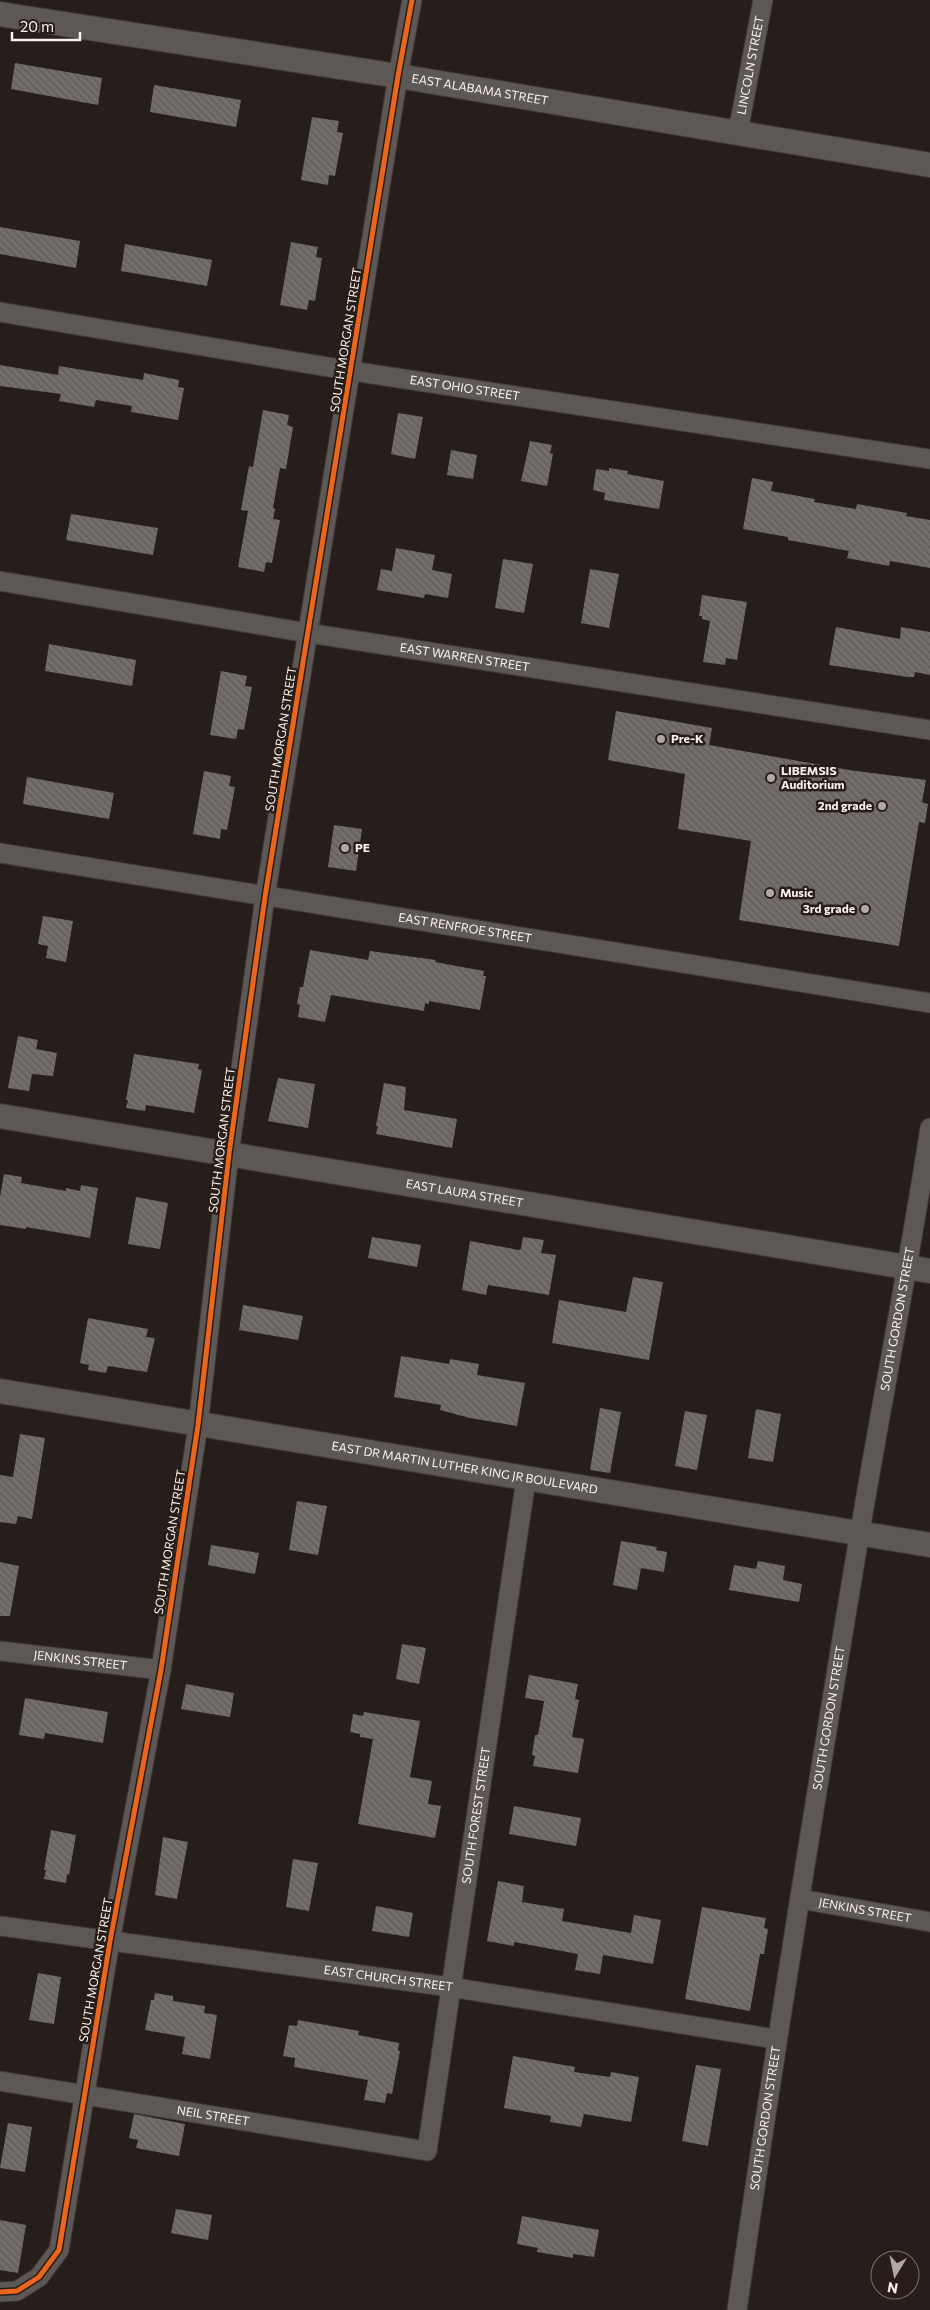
<svg xmlns="http://www.w3.org/2000/svg" width="930" height="2310" viewBox="0 0 930 2310" font-family="Commissioner,sans-serif">
<style>
.building{fill:url(#building-back-hatch)}
.lines{fill:none;stroke-linecap:round;stroke-linejoin:round}
.minor-casing{stroke:#413a39;stroke-width:21}
.tertiary-casing{stroke:#413a39;stroke-width:26}
.minor{stroke:#5d5856;stroke-width:19}
.tertiary{stroke:#5d5856;stroke-width:24}
.cycleway-casing{stroke:#291d17;stroke-width:8}
.cycleway{stroke:#eb651d;stroke-width:5}
.poi-dot{fill:#afa8a4;stroke:#291d17;stroke-width:2}
.labels{text-anchor:middle;stroke-width:5;stroke-linejoin:round;paint-order:stroke}
.street-label{font-size:12px;fill:#faf2ee;stroke:#291d17}
.poi-label{font-size:12px;font-weight:bold;fill:#faf2ee;stroke:#291d17;text-anchor:start}
</style>
<defs>
<pattern id="building-back-hatch" width="6" height="6" patternUnits="userSpaceOnUse" patternTransform="scale(1.25)"><rect width="6" height="6" fill="#746e6b"/><path d="M-1 5l2 2M0 0l6 6M5-1l2 2" fill="none" stroke="#5d5a57"/></pattern>
</defs>
<rect width="100%" height="100%" fill="#251e1b"/>
<path class="building" d="M15,63L102,78L98,105L11,89Z
M154,85L241,100L236,127L150,112Z
M312,117L339,121L337,132L343,133L335,176L329,175L328,185L301,180Z
M0,227L80,241L76,268L0,254Z
M291,242L318,247L316,257L322,258L315,301L309,300L307,310L280,305Z
M125,244L212,260L207,286L121,271Z
M0,365L58,375L59,366L143,380L144,373L179,380L178,387L184,388L178,420L131,412L132,406L96,400L94,407L59,401L61,394L0,386Z
M263,410L289,415L287,425L293,427L286,469L280,468L273,508L275,509L273,519L280,520L272,563L266,562L264,572L238,567L248,511L241,510L249,466L253,467Z
M398,413L423,417L415,459L391,454Z
M530,441L552,445L550,453L553,454L547,486L521,481Z
M451,450L477,455L473,479L447,475Z
M609,468L628,471L627,474L664,481L659,509L604,500L605,493L593,490L596,469L609,471Z
M752,478L773,482L771,491L815,499L814,502L856,509L857,504L907,513L906,516L930,520V568L890,561L889,566L847,558L849,551L788,540V537L743,529Z
M71,514L158,528L153,555L66,540Z
M396,548L435,555L432,570L452,574L448,598L425,594L424,598L377,590L381,569L392,571Z
M503,559L533,564L524,613L495,608Z
M590,569L619,574L609,628L581,623Z
M702,595L747,602L737,660L726,658L725,665L703,662L710,621L702,619V616H699Z
M836,627L900,639L901,627L930,632V675L915,672L914,677H908L829,665Z
M49,644L136,660L132,686L45,671Z
M221,671L247,676L245,686L252,687L244,730L238,729L236,739L210,735Z
M616,711L712,728L709,745L849,770L926,780L922,802L928,804L925,823L919,822L899,946L739,920L751,841L678,829L685,774L608,760Z
M204,771L231,776L229,786L235,787L227,830L221,829L220,839L193,834Z
M27,777L114,793L109,819L23,804Z
M334,825L362,829L356,871L328,867Z
M43,916L73,921L66,962L46,958L48,946L38,944Z
M310,950L368,960L370,951L436,960L435,962L484,971L483,976H486L480,1010L429,1001V1004L425,1003L424,1011L331,995L325,1022L298,1017L300,1005L297,1004L300,987H303Z
M18,1036L38,1040L36,1049L57,1053L53,1076L32,1074L29,1091L8,1088Z
M134,1054L199,1064L198,1069L202,1070L194,1113L146,1105L145,1111L126,1108L128,1100H126Z
M278,1078L315,1084L308,1128L268,1121Z
M384,1083L406,1087L404,1110L457,1119L452,1148L376,1134L378,1126H376Z
M4,1174L22,1177L21,1183L66,1191V1188L80,1191L81,1185L98,1188L90,1238L26,1227V1229L0,1225V1197Z
M136,1197L168,1203L160,1249L128,1244Z
M372,1237L421,1245L417,1267L368,1258Z
M523,1237L544,1240L541,1253L556,1255L549,1295L488,1285L486,1295L462,1290L470,1241L519,1250L521,1249Z
M633,1277L663,1282L649,1360L552,1343L559,1300L626,1312Z
M243,1305L303,1316L298,1340L239,1330Z
M88,1318L148,1329L146,1337L155,1338L147,1372L108,1366L106,1373L88,1370L89,1365L80,1363Z
M401,1356L449,1364L450,1359L479,1364L477,1375L525,1383L517,1426L470,1418L440,1410L441,1405L394,1397Z
M600,1408L621,1412L610,1473L590,1470Z
M756,1409L781,1414L773,1462L748,1458Z
M685,1411L707,1415L697,1470L675,1466Z
M20,1434L45,1438L32,1519L18,1516L16,1524L0,1522V1475L13,1477Z
M297,1501L327,1506L318,1555L289,1550Z
M621,1541L657,1547L656,1550L667,1552L664,1572L641,1568L637,1590L613,1585Z
M211,1545L259,1553L255,1574L208,1565Z
M758,1561L785,1566L783,1580L802,1584L799,1602L729,1590L734,1565L756,1569Z
M0,1562L19,1566L10,1616H0Z
M402,1644L426,1648L419,1684L396,1679Z
M529,1675L578,1684L575,1699L579,1700L572,1737L584,1739L578,1773L533,1766L535,1756L532,1755L535,1735H538L544,1701L525,1698Z
M186,1684L234,1693L230,1717L181,1709Z
M25,1698L108,1712L103,1743L45,1733L44,1739L19,1735Z
M364,1712L420,1721L410,1777L432,1781L428,1804L441,1806L435,1838L358,1824L373,1739L360,1737V1734L350,1732L353,1714L363,1716Z
M514,1806L581,1818L576,1846L509,1834Z
M51,1830L76,1835L69,1875L67,1874L66,1883L44,1879L46,1870H44Z
M163,1837L188,1842L177,1899L155,1895Z
M293,1859L318,1863L309,1911L286,1907Z
M498,1881L524,1886L522,1902L564,1909L562,1921L631,1933L634,1915L661,1920L653,1964L603,1955L600,1974L575,1970L578,1954L514,1942V1946L487,1941Z
M376,1906L413,1913L409,1937L372,1931Z
M702,1907L766,1918L764,1928L768,1929L764,1954H760L750,2011L685,1999Z
M38,1973L61,1977L54,2024L29,2020Z
M155,1993L173,1996V2001L205,2006L204,2013L217,2015L210,2059L182,2054L185,2037L145,2030L151,2000H154Z
M298,2020L359,2031L358,2035L399,2043L398,2051H400L392,2094L387,2093L385,2103L364,2100L368,2080L294,2067L295,2058L283,2056L289,2025L297,2026Z
M513,2056L575,2067L574,2072L610,2077L611,2072L639,2077L631,2122L584,2114L581,2127L550,2122L551,2116L504,2108Z
M696,2065L721,2069L708,2146L682,2141Z
M134,2114L185,2124L179,2156L136,2148L138,2140L129,2138Z
M8,2123L32,2127L25,2172L0,2168Z
M176,2209L212,2215L208,2240L171,2233Z
M522,2216L599,2230L594,2257L573,2254V2258L537,2252L538,2248L517,2244Z
M0,2220L26,2225L18,2273L0,2270Z"/>
<g class="lines">
<defs>
<g id="minor">
<path id="s1" d="M738,132L763,0"/>
<path id="s2" d="M0,312L352,371L930,459"/>
<path id="s3" d="M0,581L308,633L930,730"/>
<path id="s4" d="M0,853L930,1003"/>
<path id="s5" d="M0,1651L161,1670"/>
<path id="s6" d="M800,1899L930,1922"/>
<path id="s7" d="M0,1926L450,1987L776,2039"/>
<path id="s8" d="M0,2081L427,2151L526,1479"/>
<path d="M0,2292L17,2291L39,2277L59,2250L110,1941L161,1670L198,1425L229,1154L265,897L398,76L412,0"/>
<path id="s9" d="M737,2310C774,2052 816,1794 859,1537C882,1400 909,1265 930,1128"/>
</g>
<g id="tertiary">
<path id="s10" d="M0,14L398,76L930,165"/>
<path id="s11" d="M0,1116L930,1271"/>
<path id="s12" d="M0,1391L930,1545"/>
</g>
</defs>
<use href="#minor" class="minor-casing"/>
<use href="#tertiary" class="tertiary-casing"/>
<use href="#minor" class="minor"/>
<use href="#tertiary" class="tertiary"/>
<defs>
<path id="cycleway" d="M0,2292L17,2291L39,2277L59,2250L110,1941L161,1670L198,1425L229,1154L265,897L398,76L412,0"/>
</defs>
<use href="#cycleway" class="cycleway-casing"/>
<use href="#cycleway" class="cycleway"/>
</g>
<g class="poi-dot">
<circle cx="661" cy="739" r="5"/>
<circle cx="771" cy="778" r="5"/>
<circle cx="882" cy="806" r="5"/>
<circle cx="345" cy="848" r="5"/>
<circle cx="770" cy="893" r="5"/>
<circle cx="865" cy="909" r="5"/>
</g>
<g class="labels">
<g class="street-label">
<text dy="4" stroke="none"><textPath href="#s1" startOffset="68">LINCOLN STREET</textPath></text>
<text dy="4" stroke="none"><textPath href="#s10" startOffset="486">EAST ALABAMA STREET</textPath></text>
<text transform="translate(346 340) rotate(-81)" y="4">SOUTH MORGAN STREET</text>
<text dy="4" stroke="none"><textPath href="#s2" startOffset="471">EAST OHIO STREET</textPath></text>
<text dy="4" stroke="none"><textPath href="#s3" startOffset="471">EAST WARREN STREET</textPath></text>
<text transform="translate(281 739) rotate(-81)" y="4">SOUTH MORGAN STREET</text>
<text dy="4" stroke="none"><textPath href="#s4" startOffset="471">EAST RENFROE STREET</textPath></text>
<text transform="translate(222 1140) rotate(-83)" y="4">SOUTH MORGAN STREET</text>
<text dy="4" stroke="none"><textPath href="#s11" startOffset="471">EAST LAURA STREET</textPath></text>
<text dy="4" stroke="none"><textPath href="#s9" startOffset="1004">SOUTH GORDON STREET</textPath></text>
<text dy="4" stroke="none"><textPath href="#s12" startOffset="471">EAST DR MARTIN LUTHER KING JR BOULEVARD</textPath></text>
<text transform="translate(170 1542) rotate(-81)" y="4">SOUTH MORGAN STREET</text>
<text dy="4" stroke="none"><textPath href="#s5" startOffset="81">JENKINS STREET</textPath></text>
<text dy="4" stroke="none"><textPath href="#s9" startOffset="599">SOUTH GORDON STREET</textPath></text>
<text dy="4" stroke="none"><textPath href="#s8" startOffset="772">SOUTH FOREST STREET</textPath></text>
<text dy="4" stroke="none"><textPath href="#s6" startOffset="66">JENKINS STREET</textPath></text>
<text transform="translate(96 1970) rotate(-80)" y="4">SOUTH MORGAN STREET</text>
<text dy="4" stroke="none"><textPath href="#s7" startOffset="392">EAST CHURCH STREET</textPath></text>
<text dy="4" stroke="none"><textPath href="#s8" startOffset="216">NEIL STREET</textPath></text>
<text dy="4" stroke="none"><textPath href="#s9" startOffset="194">SOUTH GORDON STREET</textPath></text>
</g>
<g class="poi-label">
<text x="671" y="743">Pre-K</text>
<text x="781" y="775">LIBEMSIS<tspan x="781" dy="14">Auditorium</tspan></text>
<text x="872" y="810" text-anchor="end">2nd grade</text>
<text x="355" y="852">PE</text>
<text x="780" y="897">Music</text>
<text x="855" y="913" text-anchor="end">3rd grade</text>
</g>
</g>
<g transform="translate(895 2275) rotate(190)"><circle r="24" fill="#291d17" stroke="#7d726d"/>
<path d="M0-4L9 19L0 12L-9 19Z" fill="#afa8a4"/>
<text y="-8" font-size="14" font-weight="bold" text-anchor="middle" fill="#faf2ee">N</text>
</g>
<path d="M12 32v8h68v-8" fill="none" stroke="#faf2ee" stroke-width="2.5"/>
<text x="20" y="32" font-size="15" fill="#faf2ee" stroke="#291d17" stroke-width="4" paint-order="stroke">20 m</text>
</svg>
